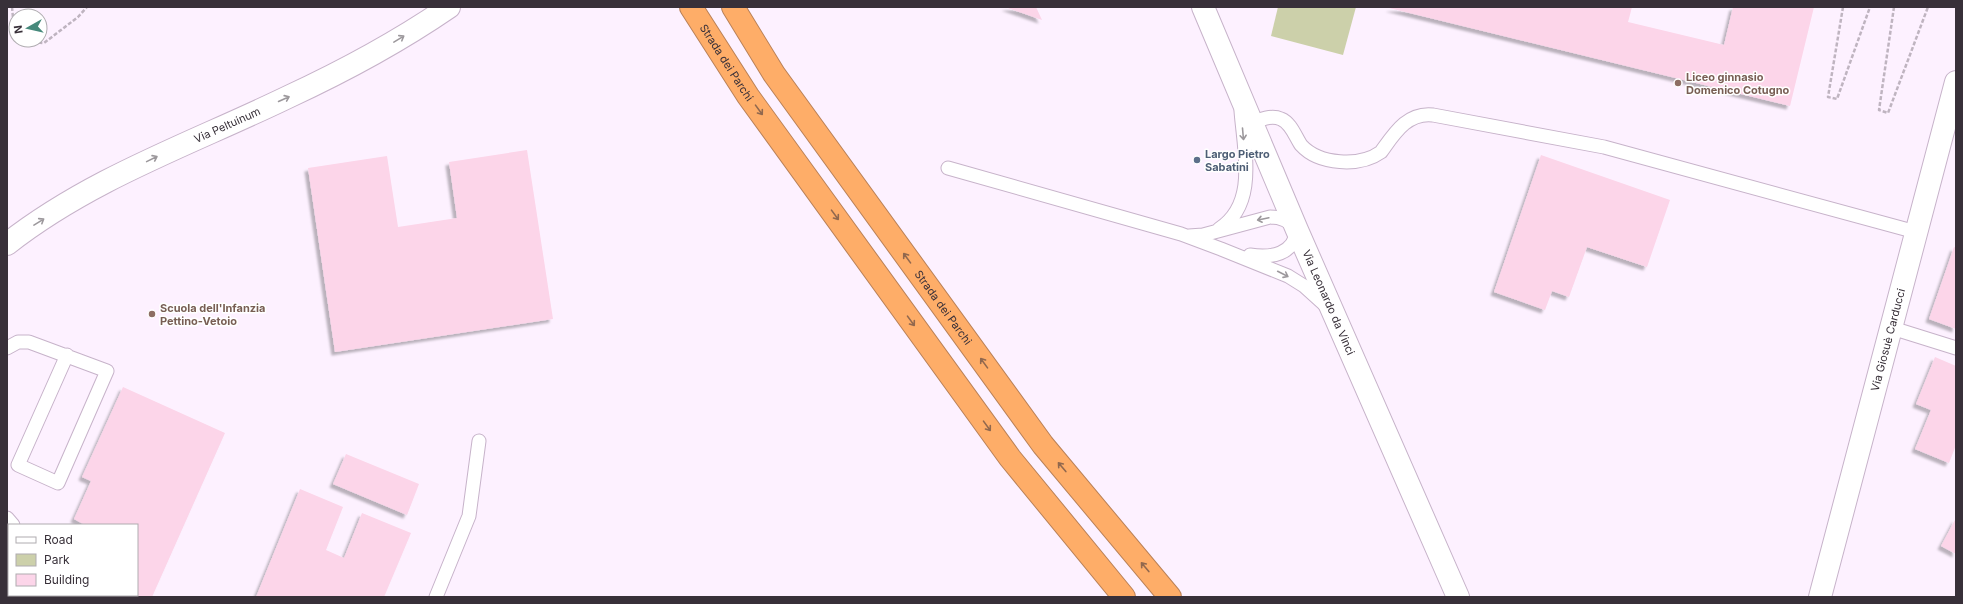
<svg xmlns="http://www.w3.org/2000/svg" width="1963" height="604" viewBox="0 0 1963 604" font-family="Inter,sans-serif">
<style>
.green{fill:#ccd0aa}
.building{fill:#fcd5e9;filter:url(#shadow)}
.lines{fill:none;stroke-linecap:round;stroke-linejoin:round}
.service-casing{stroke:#c7b3ca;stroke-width:15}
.minor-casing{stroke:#c7b3ca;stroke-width:24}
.tertiary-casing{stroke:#c7b3ca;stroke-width:24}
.secondary-casing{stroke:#c7b3ca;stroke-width:24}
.motorway-casing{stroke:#b98158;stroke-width:24}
.path{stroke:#bfb4c0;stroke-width:2.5;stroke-dasharray:4 2;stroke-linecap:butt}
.service{stroke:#fff;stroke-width:13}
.minor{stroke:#fff;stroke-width:22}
.tertiary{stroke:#fff;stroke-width:22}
.secondary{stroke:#fff;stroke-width:22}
.motorway{stroke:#fead68;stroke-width:22}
.oneway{stroke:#9c989c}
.oneway2{stroke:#91684e}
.education-dot{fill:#8d6e63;stroke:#fff;stroke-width:1.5}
.service-dot{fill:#5c6f8a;stroke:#fff;stroke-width:1.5}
.labels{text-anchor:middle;stroke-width:3;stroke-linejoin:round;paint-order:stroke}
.street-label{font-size:11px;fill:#383039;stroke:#fff}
.education-label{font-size:11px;font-weight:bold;fill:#785e54;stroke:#fff;text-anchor:start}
.service-label{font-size:11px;font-weight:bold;fill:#4e5e75;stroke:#fff;text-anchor:start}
</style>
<defs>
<filter id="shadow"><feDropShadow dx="-3.5" dy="3.5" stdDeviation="1" flood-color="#0004"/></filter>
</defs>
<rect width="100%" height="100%" fill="#fdf1ff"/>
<path class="green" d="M1278,7H1356L1343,55L1271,36Z"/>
<path class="building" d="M1005,7H1036L1042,20Z
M1632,7L1628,22L1724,45L1733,7H1814L1790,106L1389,8Z
M527,150L553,319L335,352L308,168L387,156L398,227L457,218L449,162Z
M1541,155L1670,200L1647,267L1587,247L1569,297L1552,291L1545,310L1494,292Z
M1954,247L1956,248V329L1929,319Z
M1935,357L1956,366V445L1949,463L1915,449L1931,410L1916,404Z
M123,387L225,433L152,597H136L132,595H137V525H85L74,519L91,481L82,477Z
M346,454L419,484L407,515L333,484Z
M300,489L343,507L326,550L344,558L362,513L411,533L384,597H256Z
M1956,518V554L1941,546Z"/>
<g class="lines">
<defs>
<path id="service" d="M1252,124C1259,119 1272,115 1281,119C1291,123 1295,136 1301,145C1319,165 1360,167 1381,152C1394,134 1407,112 1433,115L1604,147L1916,232
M948,168L1181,234L1221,249L1288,276L1304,286L1325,305
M1219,229C1258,204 1244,151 1241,111
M1189,236L1203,235L1270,217C1282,217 1289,221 1297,230C1294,255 1271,258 1250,255
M1892,328L1956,348
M7,348L18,342H29L107,371L58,483L18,465L67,355
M7,518L13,525
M436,597L469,516L479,441"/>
<g id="minor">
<path id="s1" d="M1820,597L1956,82"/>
</g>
<g id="tertiary">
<path id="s2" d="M1203,7L1297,230L1458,597"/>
<path d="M7,582L9,583"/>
<path d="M25,595L28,597"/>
</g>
<g id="secondary">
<path id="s3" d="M7,244C91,178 193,143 288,97C344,71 398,42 449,7"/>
</g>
<g id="motorway">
<path id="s4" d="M691,7L748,96L1010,458L1124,597"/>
<path id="s5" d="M733,7L774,74L1043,445L1170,597"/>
</g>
</defs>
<use href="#service" class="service-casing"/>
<use href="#minor" class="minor-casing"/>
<use href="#tertiary" class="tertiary-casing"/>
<use href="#secondary" class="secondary-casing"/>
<use href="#motorway" class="motorway-casing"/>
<path class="path" d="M12,7L13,18L16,25
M1843,7L1828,97L1837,99L1870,7
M1894,7L1879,110L1888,113L1928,7
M27,40L30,42L44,43L78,17L87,7"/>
<use href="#service" class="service"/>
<use href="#minor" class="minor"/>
<use href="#tertiary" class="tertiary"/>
<use href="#secondary" class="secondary"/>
<use href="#motorway" class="motorway"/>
</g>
<defs><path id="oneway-shaft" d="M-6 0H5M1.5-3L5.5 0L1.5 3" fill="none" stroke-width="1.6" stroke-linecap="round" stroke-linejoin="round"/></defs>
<g class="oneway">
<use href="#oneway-shaft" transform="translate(399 39) rotate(-31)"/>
<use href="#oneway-shaft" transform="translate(284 99) rotate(-24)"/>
<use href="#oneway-shaft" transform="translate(1243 134) rotate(85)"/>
<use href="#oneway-shaft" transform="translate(152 159) rotate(-26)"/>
<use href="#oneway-shaft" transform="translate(1263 219) rotate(168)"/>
<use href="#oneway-shaft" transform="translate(39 222) rotate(-32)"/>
<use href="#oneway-shaft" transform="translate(1283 274) rotate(27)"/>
</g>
<g class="oneway2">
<use href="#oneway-shaft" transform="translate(759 110) rotate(54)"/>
<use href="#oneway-shaft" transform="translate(835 215) rotate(54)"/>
<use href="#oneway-shaft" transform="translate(907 258) rotate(-126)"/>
<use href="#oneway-shaft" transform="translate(911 321) rotate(54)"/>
<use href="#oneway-shaft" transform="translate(984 363) rotate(-126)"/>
<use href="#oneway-shaft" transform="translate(987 426) rotate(54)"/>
<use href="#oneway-shaft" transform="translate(1062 467) rotate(-130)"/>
<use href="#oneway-shaft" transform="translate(1145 567) rotate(-130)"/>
</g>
<g class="education-dot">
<circle cx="1678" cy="83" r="4"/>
<circle cx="152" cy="314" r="4"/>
</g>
<circle class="service-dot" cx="1197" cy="160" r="4"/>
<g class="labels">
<g class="street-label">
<text dy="4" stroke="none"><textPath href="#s4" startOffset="66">Strada dei Parchi</textPath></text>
<text dy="4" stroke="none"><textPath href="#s3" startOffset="251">Via Peltuinum</textPath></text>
<text dy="4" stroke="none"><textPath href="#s2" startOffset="321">Via Leonardo da Vinci</textPath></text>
<text dy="4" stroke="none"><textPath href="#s5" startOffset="367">Strada dei Parchi</textPath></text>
<text dy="4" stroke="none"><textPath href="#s1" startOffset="266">Via Giosuè Carducci</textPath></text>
</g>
<g class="education-label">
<text x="1686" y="81">Liceo ginnasio<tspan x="1686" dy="13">Domenico Cotugno</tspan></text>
<text x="160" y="312">Scuola dell'Infanzia<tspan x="160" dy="13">Pettino-Vetoio</tspan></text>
</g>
<g class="service-label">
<text x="1205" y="158">Largo Pietro<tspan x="1205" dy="13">Sabatini</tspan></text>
</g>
</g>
<rect width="1963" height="604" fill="none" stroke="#383039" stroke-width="16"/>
<rect x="8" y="524" width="130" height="72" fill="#ffffff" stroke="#afacb0"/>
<rect x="16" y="537" width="20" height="6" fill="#ffffff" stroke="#afacb0"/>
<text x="44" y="544" font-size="12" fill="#383039">Road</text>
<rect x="16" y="554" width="20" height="12" fill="#ccd0aa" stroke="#afacb0"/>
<text x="44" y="564" font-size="12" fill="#383039">Park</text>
<rect x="16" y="574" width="20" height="12" fill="#fcd5e9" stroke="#afacb0"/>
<text x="44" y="584" font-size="12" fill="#383039">Building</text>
<g transform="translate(28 28) rotate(262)"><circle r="19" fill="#ffffff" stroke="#afacb0"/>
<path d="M0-3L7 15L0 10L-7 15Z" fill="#46897b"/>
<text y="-6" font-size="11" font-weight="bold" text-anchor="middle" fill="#383039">N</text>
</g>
</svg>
